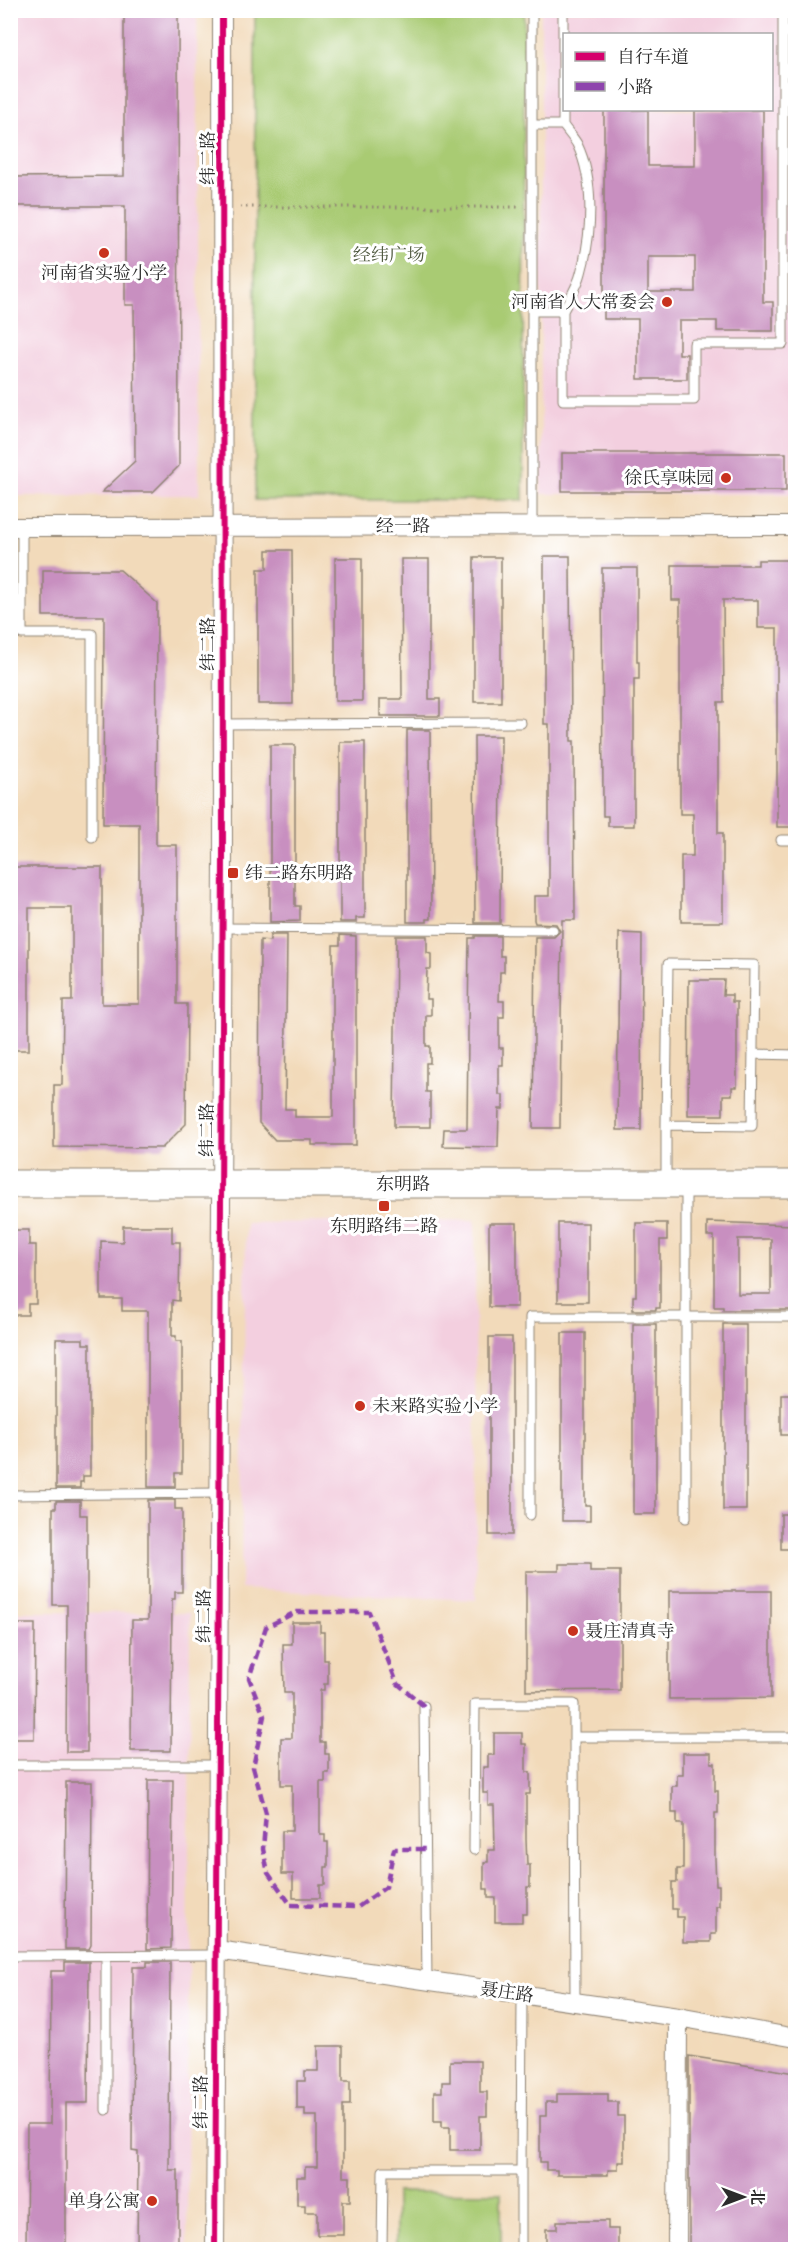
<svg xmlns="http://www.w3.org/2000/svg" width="806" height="2260" viewBox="0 0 806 2260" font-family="Cardo,'Noto Serif SC',serif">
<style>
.built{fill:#f3cfdf;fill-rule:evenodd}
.green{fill:#a9cb73;stroke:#6a7b4f;stroke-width:1.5}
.building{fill:#c88fc0;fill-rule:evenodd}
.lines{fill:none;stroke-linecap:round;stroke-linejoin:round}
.lane-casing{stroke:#8e8272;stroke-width:11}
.street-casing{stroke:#8e8272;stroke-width:20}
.secondary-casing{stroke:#8e8272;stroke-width:29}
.path{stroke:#8e8272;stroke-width:3;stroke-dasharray:1.5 4.5;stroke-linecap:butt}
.lane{stroke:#fff;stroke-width:9}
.street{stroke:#fff;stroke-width:18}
.secondary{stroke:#fff;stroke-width:27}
.quiet{stroke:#8e44ad;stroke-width:4.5;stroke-dasharray:9 4.5;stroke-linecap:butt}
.cycleway-casing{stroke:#fff;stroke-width:10}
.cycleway{stroke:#d6006c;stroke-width:6}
.poi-dot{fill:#c8321e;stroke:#fff;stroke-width:2}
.labels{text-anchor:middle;stroke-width:6;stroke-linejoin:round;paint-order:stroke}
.street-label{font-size:18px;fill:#2b2b2b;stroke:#fff}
.park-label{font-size:18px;fill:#515b41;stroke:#fff}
.poi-label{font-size:18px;fill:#2b2b2b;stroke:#fff;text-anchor:end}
</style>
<rect width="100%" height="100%" fill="#fff"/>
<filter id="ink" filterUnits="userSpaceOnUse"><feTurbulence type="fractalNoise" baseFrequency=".0167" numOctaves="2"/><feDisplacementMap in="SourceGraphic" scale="12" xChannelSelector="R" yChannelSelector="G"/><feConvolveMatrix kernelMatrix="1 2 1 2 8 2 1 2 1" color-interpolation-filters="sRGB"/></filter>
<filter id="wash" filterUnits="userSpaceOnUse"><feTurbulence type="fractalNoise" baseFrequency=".008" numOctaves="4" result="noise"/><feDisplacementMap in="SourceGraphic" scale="24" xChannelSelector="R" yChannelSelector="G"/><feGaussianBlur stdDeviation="1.35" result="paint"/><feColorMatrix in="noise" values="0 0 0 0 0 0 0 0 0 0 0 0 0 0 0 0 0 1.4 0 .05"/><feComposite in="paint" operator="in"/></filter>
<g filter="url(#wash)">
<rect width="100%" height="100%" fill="#f2daba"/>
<path class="built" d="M10,11H197L199,495L11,496Z
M541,11H792V494H541ZM564,34H772V110H564Z
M475,1220L476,1600L241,1589L246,1223Z
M11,1612L190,1613L187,2249L11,2250Z"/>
<path class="green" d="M255,11H524L523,500H255Z
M396,2192L501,2193V2249H396Z"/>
<g id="blocks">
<path class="building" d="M124,10H178L179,466L153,492H102L135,461L134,305H125V206H10V177L124,176Z
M604,110H648V166H695V110H763V302H773V331H717V321H679V354H687V379H638V319H604ZM648,257H695V292H648Z
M562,453H786V491H562Z
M267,550H292L293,704H258V569H267Z
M544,556H570L571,741H574L575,920H562L560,1128H533L535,937H554L560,931L556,924L535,923L534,920V896H549V724H544Z
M474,557H501V702H474Z
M335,558H362V701H335Z
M401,559H429V699H440V716H380V699H402Z
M758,560H795V827H777V628H758V600H723L724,702H718V833H723V922H681V856H693V814H680V600H672V565H758Z
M602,568H637V662H639V679H634V826H608V816H603Z
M43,570H120L157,603L156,845H177V1004H187L186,1124L162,1148L54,1147V1085H62L63,1001H72V908H29V1050H10V867H102V1004H139V824H103L104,616H43Z
M407,730H430L431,919H427V922H407Z
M474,736H501L500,923H475Z
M340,742H365V918H356V922H340Z
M270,745H295V906H300V921L270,922Z
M619,933L642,934L641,1130H617Z
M270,935H287L285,1109H295V1117H333V945H340V935L356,936V1145H312V1140H275L259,1123L260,940L270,941Z
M396,936H427V953L431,954V969H427L426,999H431V1015H426V1046H430V1063H426V1092H430V1127H394Z
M475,936H500V956H504V972H500L499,1001H504V1017H499V1048H503V1065H499V1095H503V1109H499L498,1147L443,1146L444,1129H467L469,938H475Z
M689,980H724L723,995H732V1002H737V1087H732V1095H723V1115H688Z
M707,1222L795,1225V1310H723V1307H714V1236H707ZM738,1239H771V1294H738Z
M489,1223H517V1307H489Z
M558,1223H588V1302H558Z
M636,1223H667V1240H660V1308H656V1310H633V1296H636Z
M123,1226H172V1242H180L179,1301L172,1300V1336H176V1341H182V1473H175V1487H148V1311H122V1299H101V1241L123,1242Z
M10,1230H29V1245H36V1304H28V1315H10Z
M633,1324H656V1514H633Z
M723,1324H746V1510H723Z
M562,1333H585V1505H590V1521H562Z
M489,1337H512V1535H489Z
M56,1339H83V1344H90V1476H83V1482H80V1488H56Z
M781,1394H795V1435H781Z
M148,1500H175V1509H182V1592H175V1599H172L171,1751H131L132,1620H148Z
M56,1501H80V1515H87V1752H66L67,1605H53V1508H56Z
M781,1514H795V1549H781Z
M559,1564H590V1571H620V1690L526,1691V1571H559Z
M669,1591H771V1698L669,1699Z
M292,1622H320V1632H324V1660H328V1684H324V1690H320V1742H325V1754H329V1773H325V1782H320V1835H325V1842H328V1867H325V1885H320V1898H293V1874H282V1831H292V1785H281V1738H292V1693H284L283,1644H292Z
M10,1624H35L34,1739H10Z
M494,1733H522V1744H526V1772H530V1794H526V1839L527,1865H530V1887H527V1914H522V1922H495V1898H488V1889H484V1862H488V1850H495L494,1805H488V1793H483V1767H488V1755H494Z
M683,1753H711V1763H715V1791H718V1813H715V1859L716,1885H719V1906H716V1934H711V1942H683V1917H677V1909H672V1882H677V1869H683V1824H677V1813H672V1786H677V1775H683Z
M148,1780H173L171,1948L147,1949Z
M66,1782H92L91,1945L89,1949H65Z
M65,1962H89L88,2103H66V2250H26L27,2124H50L51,1971H65Z
M147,1962H170L169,2170H178V2250H137L138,2152L132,2151L133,1967H147Z
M318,2046H343V2081H350V2105H343V2177H350V2201H343V2235H317V2212H305V2205H297V2177H305V2167H317V2116H305V2109H297V2081H305V2071H318Z
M689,2056L795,2073V2250H689Z
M450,2061H480V2092H487V2116H480V2150H450V2127H442V2121H434V2092H442V2082H450Z
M557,2094H608V2102H618V2116H624V2162H618V2170H608V2175H557V2170H546V2162H540V2116H546V2102H557Z
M557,2221H608V2229H618V2250H546V2229H557Z"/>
</g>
</g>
<g filter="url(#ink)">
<use href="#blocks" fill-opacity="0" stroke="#8e8272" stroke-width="1.5"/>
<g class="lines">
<defs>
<path id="lane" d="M532,10V526
M532,125H563V10
M563,125C567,131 573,137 577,144C595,181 592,234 581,273C578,286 569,299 563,311
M532,311H563V400H694V344H783V10
M22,527V634H92V837
M223,724L521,723
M781,840H796
M223,928L553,930
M668,964L754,965L752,1126L666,1125Z
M753,1054L796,1055
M666,1183V1125
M686,1187V1518
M10,1495L220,1493
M530,1515V1317H796
M424,1706L427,1981
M574,1737L575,2002
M10,1765H218
M474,1850L475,1704H574V1737H796
M10,1956L217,1955
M106,1956V2110
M521,2171L522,1995
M382,2250L383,2171H521V2250"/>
<path id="street" d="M10,527L796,526
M217,1950L678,2017L796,2038
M215,2250L223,856L222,10
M677,2250L678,2017"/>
<path id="secondary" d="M10,1184H796"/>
</defs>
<use href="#lane" class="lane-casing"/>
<use href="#street" class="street-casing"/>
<use href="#secondary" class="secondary-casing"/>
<path class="path" d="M240,207H518"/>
<use href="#lane" class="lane"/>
<use href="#street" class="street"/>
<use href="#secondary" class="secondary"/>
<path class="quiet" d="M424,1706L397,1683L369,1612H296L266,1627L249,1678L264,1716L253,1767L266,1813L263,1849L268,1873L291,1905L358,1907L386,1887L394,1849H425"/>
<defs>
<path id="cycleway" d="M215,2250L223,856L222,10"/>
</defs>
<use href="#cycleway" class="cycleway-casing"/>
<use href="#cycleway" class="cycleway"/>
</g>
</g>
<g class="poi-dot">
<circle cx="104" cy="253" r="6"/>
<circle cx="667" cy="302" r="6"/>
<circle cx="726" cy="478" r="6"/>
<rect x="227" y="867" width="12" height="12" rx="3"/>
<rect x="378" y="1200" width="12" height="12" rx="3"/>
<circle cx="360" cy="1406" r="6"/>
<circle cx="573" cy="1631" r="6"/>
<circle cx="152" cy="2201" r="6"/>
</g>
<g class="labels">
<g class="street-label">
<text transform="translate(208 158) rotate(-90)" y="6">纬二路</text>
<text x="403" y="532">经一路</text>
<text transform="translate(208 644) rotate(-90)" y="6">纬二路</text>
<text transform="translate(207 1130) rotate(-90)" y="6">纬二路</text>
<text x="403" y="1190">东明路</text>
<text transform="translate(204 1616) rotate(-90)" y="6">纬二路</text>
<text transform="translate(507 1992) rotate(8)" y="6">聂庄路</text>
<text transform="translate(201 2102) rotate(-90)" y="6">纬二路</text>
</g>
<g class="park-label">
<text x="389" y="261">经纬广场</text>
</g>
<g class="poi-label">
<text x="104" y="279" text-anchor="middle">河南省实验小学</text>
<text x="655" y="308">河南省人大常委会</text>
<text x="714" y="484">徐氏享味园</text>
<text x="245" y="879" text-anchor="start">纬二路东明路</text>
<text x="384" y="1232" text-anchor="middle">东明路纬二路</text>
<text x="372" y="1412" text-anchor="start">未来路实验小学</text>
<text x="585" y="1637" text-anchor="start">聂庄清真寺</text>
<text x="140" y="2207">单身公寓</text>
</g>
</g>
<rect width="806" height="2260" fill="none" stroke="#fff" stroke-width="36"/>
<rect x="563" y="33" width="210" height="78" fill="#ffffff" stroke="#aaaaaa" stroke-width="1.5"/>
<rect x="575" y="52" width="30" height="9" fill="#d6006c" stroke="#aaaaaa" stroke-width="1.5"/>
<text x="617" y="63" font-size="18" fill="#2b2b2b">自行车道</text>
<rect x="575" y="82" width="30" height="9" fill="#8e44ad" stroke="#aaaaaa" stroke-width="1.5"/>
<text x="617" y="93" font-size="18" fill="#2b2b2b">小路</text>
<g transform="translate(743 2197) rotate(90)" stroke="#ffffff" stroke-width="4.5" paint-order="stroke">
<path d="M0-4.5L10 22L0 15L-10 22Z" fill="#2b2b2b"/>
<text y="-9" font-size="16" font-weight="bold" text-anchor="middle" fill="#2b2b2b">北</text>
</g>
</svg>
